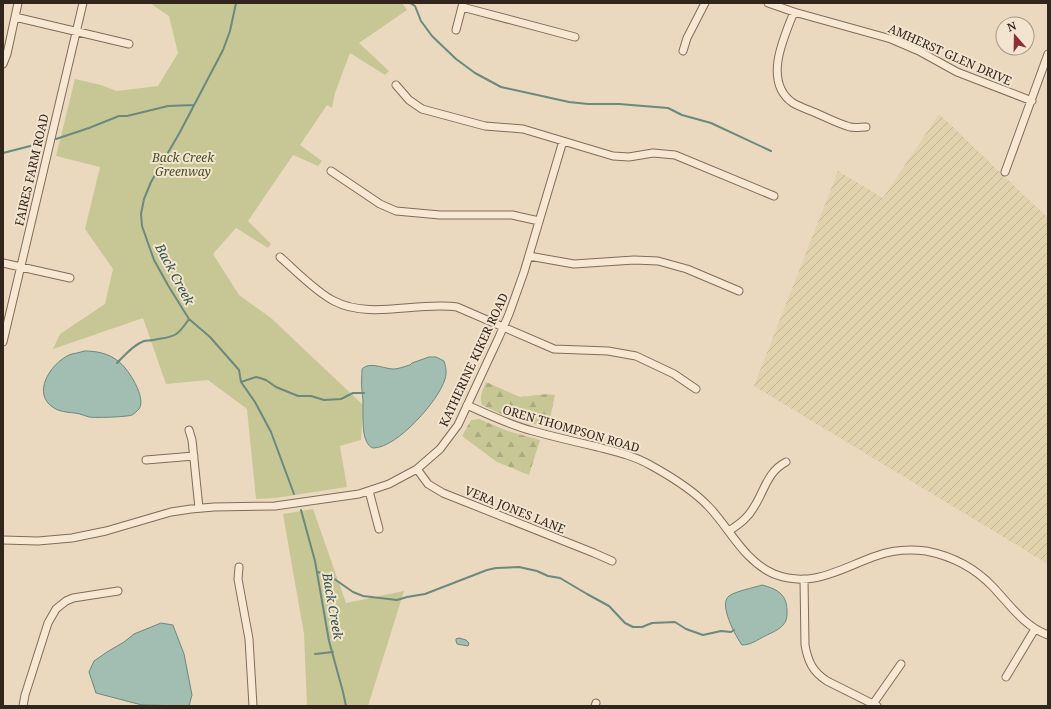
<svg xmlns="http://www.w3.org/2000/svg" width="1051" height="709" viewBox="0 0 1051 709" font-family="'Noto Serif',serif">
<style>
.farmland{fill:url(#farmland-furrows)}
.forest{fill:url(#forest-firs)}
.park{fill:#c7c795}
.water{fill:#a2bdb2;stroke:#6a897f}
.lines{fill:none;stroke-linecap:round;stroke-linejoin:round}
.stream{stroke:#6a897f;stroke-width:2}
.street-casing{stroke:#826b59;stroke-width:9}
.street{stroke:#f6e8d2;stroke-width:7}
.labels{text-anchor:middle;stroke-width:4;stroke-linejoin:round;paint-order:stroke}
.street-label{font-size:12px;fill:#32251c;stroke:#f2e4ce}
.park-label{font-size:12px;font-style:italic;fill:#474e24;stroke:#f2e4ce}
.water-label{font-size:13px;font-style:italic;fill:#2c514b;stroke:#f2e4ce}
</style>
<defs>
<pattern id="farmland-furrows" width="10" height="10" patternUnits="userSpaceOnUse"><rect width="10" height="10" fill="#dfd2ad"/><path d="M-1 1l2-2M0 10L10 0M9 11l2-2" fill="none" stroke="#c0b494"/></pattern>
<pattern id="forest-firs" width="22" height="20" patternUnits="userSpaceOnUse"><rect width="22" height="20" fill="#c7c795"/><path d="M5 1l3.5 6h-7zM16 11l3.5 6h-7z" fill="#abab80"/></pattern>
</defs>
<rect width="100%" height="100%" fill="#ead9bf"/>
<path class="farmland" d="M939,114L1048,218V564L754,386L838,171L883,198Z"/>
<path class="forest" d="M486,382L520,397L547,394L555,395L548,428L501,414L482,405C479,396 483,390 486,382Z
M479,419L508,431L540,440L529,475L497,462L462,436L471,420Z"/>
<path class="park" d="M150,3H402L407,10L359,43L389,71L385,75L350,53L335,93L332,108L327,105L300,145L322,161L318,166L293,155L248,221L271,244L268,248L236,228L213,254L239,295L271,318L363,405L361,440L340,446L347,487L275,498L256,499L247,409L208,380L166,384L143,318L53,349L60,334L105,304L113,269L85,229L100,167L56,156L75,79L101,85L117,91L158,86L178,53L169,16Z
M313,509L346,603L404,591L368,706H307L304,634L283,514Z"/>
<path class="water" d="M84,351C96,351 108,353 118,361C128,368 147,398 139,409C137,411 134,414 132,415C127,417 94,418 89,417C86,416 83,415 80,414C72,412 62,413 54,408C31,394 50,364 69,355C74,353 79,353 84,351Z
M429,357H436L444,361C446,367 447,373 445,379C439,400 398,447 374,448C370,448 367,443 366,440C362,433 363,409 363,400C363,397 362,394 362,391C361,384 362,376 362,369C370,361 384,369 394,369C399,369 405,366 410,365L412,363Z
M762,585C778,589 788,595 787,614C787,618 786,622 783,625C779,630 771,633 765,636C757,640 751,645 742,645C736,637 718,604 729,596C736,591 753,588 762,585Z
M161,623L173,625L174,628L184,654L192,695L189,706L142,705L96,693L89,672L94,661L107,652L124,642L134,634Z
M459,638L466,640L469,643L468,646L457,644L456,641V639Z"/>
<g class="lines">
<path class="stream" d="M236,3L230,31L223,50L180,132L151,182L144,199L141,214L142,226L154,260L169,287L189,319L210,337L239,370L241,382L255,402L271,432L294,494
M410,3L415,6L421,21L432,36L456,59L475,73L501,87L569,102L588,104H619L668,108L682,115L711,123L771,151
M56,139L89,128L119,116H127L168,106L194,105
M3,153L38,144L44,141
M117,363C125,355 133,345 144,341C147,340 150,341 153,340C175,336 176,338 189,319
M241,382L256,377L260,378L266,380L276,387L298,396H311L324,400L341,399L353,393H364
M301,510L315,561L329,641L343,692L346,706
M318,572L330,576L353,592L363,596L397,600L407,597L425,594L487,570L496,568L519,567L537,571L548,576L560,578L587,594L609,606L625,623L633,627H642L652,623L675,622L686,629L703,635L721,631L731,632L734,630
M315,654L333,652"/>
<defs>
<path id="street" d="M768,3L794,12L891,39L919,51L957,72L1032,101
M462,7L575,37
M794,12C783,39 763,82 793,103C800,107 809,110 816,113C827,118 839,124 850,127C855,128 861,127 866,127
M15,17L129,44
M456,30L463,3
M683,51L687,38L705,3
M3,64L7,54L18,3
M396,85L409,100L422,109L485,126L523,129L613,156L629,157L653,153L675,155L774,196
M331,171L380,204L396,211L440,215H512L539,221
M1005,172L1048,54
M529,256L574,264L634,260L658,261L687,269L739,291
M280,257C295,270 316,292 334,301C370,320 418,301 457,307L554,349L608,351L636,356L674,374L696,389
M3,263L70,278
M3,342L83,3
M467,405C489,415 510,425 533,431C555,437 576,442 598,447C617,452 635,456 652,466C670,476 695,492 709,507C730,529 744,561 774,574C813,589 841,568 876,556C892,550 910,549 926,551C952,556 975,568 993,587C1010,605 1024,626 1048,635
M189,430L192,440L199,508
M146,460L194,456
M417,469L428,484L443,493L594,553L612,561
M369,491L379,529
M729,531C739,524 748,518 754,507C765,490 767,472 786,462
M3,540L38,541L72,538L106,531L171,512L191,509L214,507L275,506L359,494L389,484L417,469L440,449L458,425L499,337L509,314L524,272L563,141
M239,567L238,579L249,639L253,706
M804,579L805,645C808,662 813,672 827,681L877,706
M1006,677L1035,629
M873,704L901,664
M23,706L25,695L48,623L56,609L66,601L73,598L118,591
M595,706L596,703"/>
</defs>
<use href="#street" class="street-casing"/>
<use href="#street" class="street"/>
</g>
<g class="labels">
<g class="street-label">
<text transform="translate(950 55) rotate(24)" y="4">AMHERST GLEN DRIVE</text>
<text transform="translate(32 170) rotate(-77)" y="4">FAIRES FARM ROAD</text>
<text transform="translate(474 360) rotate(-65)" y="4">KATHERINE KIKER ROAD</text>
<text transform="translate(571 429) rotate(16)" y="4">OREN THOMPSON ROAD</text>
<text transform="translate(515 510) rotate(22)" y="4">VERA JONES LANE</text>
</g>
<g class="park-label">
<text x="183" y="162">Back Creek<tspan x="183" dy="14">Greenway</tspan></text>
</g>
<g class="water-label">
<text transform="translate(175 274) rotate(62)" y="5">Back Creek</text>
<text transform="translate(333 606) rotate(80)" y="5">Back Creek</text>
</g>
</g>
<rect width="1051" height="709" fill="none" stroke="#32251c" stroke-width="8"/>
<g transform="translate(1015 36) rotate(340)"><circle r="19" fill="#f2e4ce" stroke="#a59887"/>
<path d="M0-3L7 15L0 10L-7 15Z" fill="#8d2d37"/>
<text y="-6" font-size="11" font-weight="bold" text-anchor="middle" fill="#32251c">N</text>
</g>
</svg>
